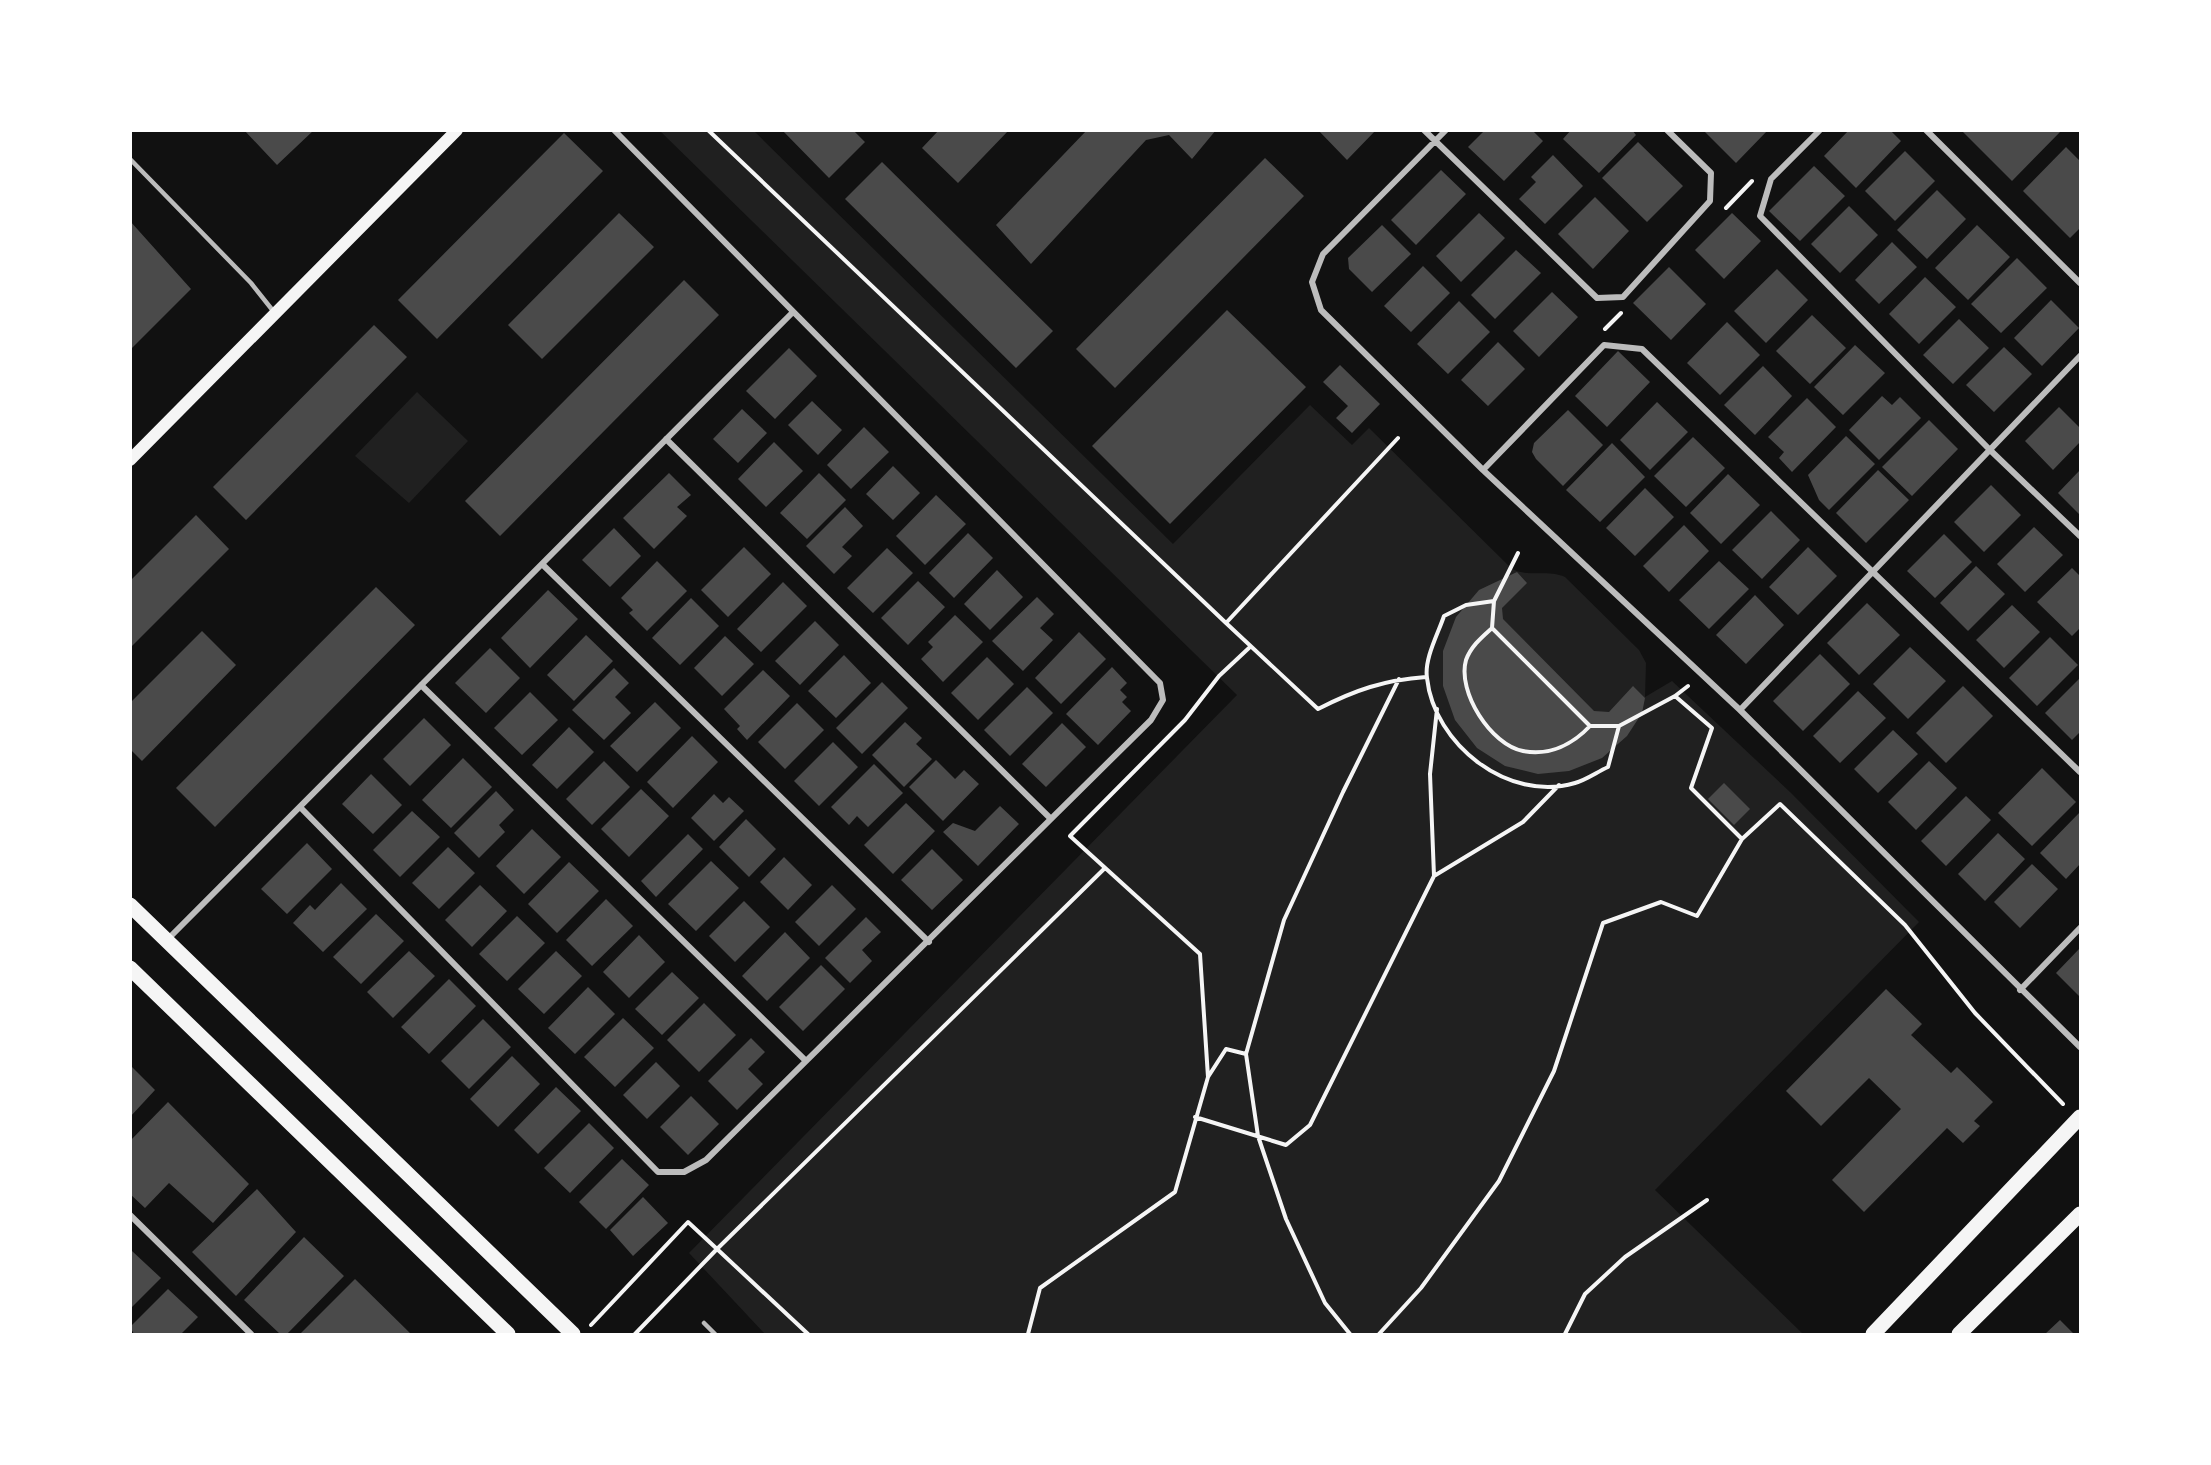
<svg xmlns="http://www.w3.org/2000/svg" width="2211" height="1465" viewBox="0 0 2211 1465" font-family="Ubuntu,sans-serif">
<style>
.green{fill:#202020}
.building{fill:#4a4a4a}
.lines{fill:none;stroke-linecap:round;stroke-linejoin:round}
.path{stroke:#f5f5f5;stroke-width:4}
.service{stroke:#bcbcbc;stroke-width:4.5}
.minor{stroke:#bcbcbc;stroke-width:6}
.secondary{stroke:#f5f5f5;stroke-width:12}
.primary{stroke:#f5f5f5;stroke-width:15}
</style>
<rect width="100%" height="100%" fill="#111"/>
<path class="green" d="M660,131H754L1173,544L1310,405L1352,445L1369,428L1511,568C1525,578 1548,569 1565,577L1639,650L1646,663L1645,697L1672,681L1790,792L1919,922L1655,1190L1803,1334H765L689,1253L1237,695Z
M417,392L468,441L409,503L355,456Z"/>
<path class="building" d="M244,130H314L277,165Z
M782,130H853L865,142L829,178Z
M939,130H1009L958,183L922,148Z
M1087,130H1216L1192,159L1169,135L1146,140L1031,264L996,225Z
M1318,130H1376L1347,160Z
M1485,130H1532L1543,141L1504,181L1468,147Z
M1571,130H1632L1636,135L1599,173L1563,139Z
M1703,130H1768L1736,163Z
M1849,130H1890L1901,141L1856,188L1824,156Z
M1961,130H2062L2012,181Z
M564,133L603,171L437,339L398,300Z
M1638,142L1683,186L1647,222L1602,178Z
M2066,147L2080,161V228L2070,238L2023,191Z
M1905,151L1935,181L1895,221L1865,191Z
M1553,155L1583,186L1545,224L1519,199L1536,182L1531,177Z
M1265,158L1304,196L1115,388L1076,349Z
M882,162L1053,331L1016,368L845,199Z
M1814,166L1845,196L1800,241L1769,211Z
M1441,170L1466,194L1416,245L1391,220Z
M1937,190L1966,219L1927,259L1897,230Z
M1595,197L1629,231L1593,269L1558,234Z
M1849,206L1878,235L1840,273L1811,244Z
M619,213L654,247L542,359L508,325Z
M1479,213L1505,238L1461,282L1436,256Z
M1732,213L1761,241L1724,279L1695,250Z
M130,221L191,289L132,348L130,346Z
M1382,225L1411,254L1372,292L1349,269L1348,258Z
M1977,225L2010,257L1968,300L1935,268Z
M1892,242L1917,267L1879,304L1855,280Z
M1516,250L1541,273L1495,319L1471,295Z
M2017,258L2047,288L2001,333L1971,304Z
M1423,266L1450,293L1411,332L1384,306Z
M1669,267L1706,304L1671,340L1633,303Z
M1777,269L1808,300L1766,343L1734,311Z
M1925,277L1956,307L1919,344L1889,314Z
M684,280L719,315L500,536L465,501Z
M1552,292L1578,317L1539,357L1513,331Z
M2051,300L2079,328L2042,366L2014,338Z
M1459,301L1490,332L1448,374L1417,344Z
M1227,310L1306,387L1170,524L1092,446Z
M1812,315L1846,348L1810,384L1776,351Z
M1959,319L1989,348L1953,384L1923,355Z
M1727,322L1760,355L1720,395L1687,363Z
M374,325L407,357L246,520L213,487Z
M1498,342L1525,369L1488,406L1461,380Z
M1855,345L1885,373L1843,415L1814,387Z
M2004,347L2032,374L1994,412L1966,385Z
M789,348L817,376L775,419L746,391Z
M1618,351L1650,382L1607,427L1575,396Z
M1340,365L1380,404L1352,433L1336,418L1348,406L1323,382Z
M1763,366L1792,396L1755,435L1724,405Z
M1882,396L1892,405L1900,397L1921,418L1879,460L1849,430Z
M1807,398L1836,427L1792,472L1779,458L1784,452L1768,437Z
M812,401L842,430L818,455L788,425Z
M1657,402L1688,432L1650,470L1620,440Z
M2059,407L2080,428V442L2053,470L2025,441Z
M742,409L767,433L738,463L713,439Z
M1568,410L1603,445L1563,486L1536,459L1532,452L1534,443Z
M1929,420L1958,449L1912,496L1882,467Z
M864,427L889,452L851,489L827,465Z
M1846,436L1875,464L1829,510L1819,500L1808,475Z
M1693,437L1725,468L1686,507L1654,476Z
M774,442L803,471L766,507L738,479Z
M1612,443L1645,477L1600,522L1566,490Z
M893,466L920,493L893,520L866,494Z
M1878,470L1909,500L1866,543L1836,513Z
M2080,470V515L2058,493Z
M669,473L691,495L677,507L687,516L654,549L623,518Z
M819,473L846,500L807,539L780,513Z
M1728,474L1760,505L1721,544L1690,513Z
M1991,485L2021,515L1984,552L1954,522Z
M1645,488L1674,517L1635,556L1606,528Z
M936,495L966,524L925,565L896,536Z
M845,507L863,526L842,547L852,556L834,574L806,546Z
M1771,511L1800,540L1762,579L1732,550Z
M196,515L229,549L130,648V581Z
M1684,525L1709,551L1669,592L1643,566Z
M2034,527L2063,555L2025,592L1997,564Z
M614,528L641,556L610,587L582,560Z
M968,533L993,558L954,598L929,573Z
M1944,534L1972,562L1935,598L1907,571Z
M744,547L771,574L728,617L701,590Z
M1808,547L1837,576L1798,615L1769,587Z
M887,548L913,573L873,613L847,588Z
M657,561L687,591L647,631L629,613L633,610L621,598Z
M1719,561L1749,589L1709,629L1679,600Z
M1976,566L2005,594L1968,631L1940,603Z
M2072,568L2080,576V628L2072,636L2037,602Z
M997,570L1023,597L990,630L964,604Z
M1517,572L1527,583L1502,608L1503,619L1594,711L1609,712L1633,686L1645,698L1642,713L1627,736L1602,758L1569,771L1538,774L1505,766L1477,748L1455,720L1443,686V651L1456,617L1479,590Z
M918,581L945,607L908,645L881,618Z
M783,582L807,606L761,652L737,629Z
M376,587L415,625L215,827L176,788Z
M548,590L578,619L530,668L501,638Z
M1755,595L1784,625L1746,664L1716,635Z
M1037,597L1054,614L1040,628L1053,640L1023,671L992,641Z
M691,598L719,626L680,665L652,638Z
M1867,603L1900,635L1859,675L1827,643Z
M2012,605L2040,632L2004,668L1976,640Z
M955,615L983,642L943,682L921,659L933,647L928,642Z
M815,621L839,645L800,685L775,661Z
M202,631L236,665L142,761L130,749V703Z
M1079,632L1106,659L1061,704L1035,678Z
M586,635L613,661L574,701L547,675Z
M725,636L754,664L722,696L694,668Z
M2050,637L2078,665L2037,706L2009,678Z
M1910,647L1946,681L1908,719L1873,684Z
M490,648L520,678L486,713L455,683Z
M1820,654L1850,684L1803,731L1773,701Z
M844,655L871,683L836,718L808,691Z
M987,657L1014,684L978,720L951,693Z
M1112,667L1127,683L1120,690L1127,697L1122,702L1131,711L1098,745L1066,714Z
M614,668L629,683L615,697L631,713L604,740L572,710Z
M763,670L790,696L747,740L737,729L740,726L724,709Z
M2080,678V732L2072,740L2045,713Z
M882,682L908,708L862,754L836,728Z
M1963,686L1993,716L1946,763L1916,733Z
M1027,687L1053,713L1010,756L984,730Z
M1858,691L1886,718L1840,763L1813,736Z
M530,692L558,720L522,755L494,728Z
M655,702L681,728L637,772L610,746Z
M797,703L824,730L785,769L758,742Z
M424,718L451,745L410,786L383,759Z
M905,722L922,738L916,744L932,759L904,787L872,755Z
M1062,723L1086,747L1046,787L1022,764Z
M569,727L594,752L557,789L532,765Z
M1893,730L1918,754L1878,793L1854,769Z
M692,736L718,762L673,808L647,782Z
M833,742L858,767L819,806L794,781Z
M463,758L492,787L451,828L422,800Z
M936,760L955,779L964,770L979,784L943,821L909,787Z
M604,761L630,787L592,825L566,799Z
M1929,761L1957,788L1916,830L1888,802Z
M874,764L903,793L868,827L857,816L849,825L831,807Z
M2042,768L2076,802L2032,846L1998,813Z
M371,774L402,805L373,834L342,804Z
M1724,783L1750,809L1734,825L1708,799Z
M641,789L669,816L629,857L601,829Z
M496,791L514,810L499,825L505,832L479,858L454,833Z
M714,794L723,803L729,797L744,811L714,841L691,818Z
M1966,796L1991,820L1946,866L1921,841Z
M906,803L935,831L893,874L864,845Z
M1000,806L1019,824L978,866L943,832L953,823L975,831Z
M412,811L440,837L400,877L373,850Z
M2080,812V864L2066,879L2040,853Z
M746,819L776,849L749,877L719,847Z
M532,829L561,857L524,894L496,866Z
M1998,833L2025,859L1985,901L1958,874Z
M688,834L703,849L656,897L641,881Z
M307,843L332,869L287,914L261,889Z
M448,847L475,873L439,909L412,883Z
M932,849L963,880L932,910L901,880Z
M784,857L812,885L788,910L760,882Z
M711,861L739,888L696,931L668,904Z
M569,862L599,891L557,933L528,904Z
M2032,864L2058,889L2020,928L1994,902Z
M341,883L367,909L323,952L293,923L310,905L315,910Z
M480,885L507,911L472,947L445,920Z
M832,885L856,909L819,946L795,922Z
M606,899L633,926L592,966L566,940Z
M744,901L770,927L735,962L709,936Z
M376,914L404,941L361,984L333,957Z
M517,916L545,943L507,981L479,954Z
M866,917L881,932L862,950L872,961L850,983L825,958Z
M785,932L810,958L767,1001L742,976Z
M639,935L665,962L629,998L603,972Z
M2080,948V997L2056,973Z
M409,951L435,976L393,1018L367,992Z
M556,951L582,976L544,1014L518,989Z
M821,965L845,989L803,1031L779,1007Z
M672,972L699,998L662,1035L635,1009Z
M449,979L476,1006L429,1054L401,1027Z
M588,987L615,1014L575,1054L548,1028Z
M1886,989L1922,1024L1911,1035L1951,1073L1957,1067L1993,1102L1974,1121L1980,1126L1963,1143L1947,1128L1864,1212L1832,1180L1901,1109L1869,1078L1821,1126L1786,1091Z
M704,1003L736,1035L699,1072L667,1040Z
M623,1018L654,1048L615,1087L584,1057Z
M483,1019L511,1047L469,1089L441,1061Z
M751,1038L765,1052L748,1069L763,1084L737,1110L708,1081Z
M512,1056L540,1084L498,1127L470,1099Z
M656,1062L680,1086L647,1119L623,1095Z
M130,1065L155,1090L130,1117Z
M556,1087L581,1111L538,1154L514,1130Z
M691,1096L719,1124L688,1155L660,1127Z
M168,1102L249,1184L213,1223L169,1183L145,1208L130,1194V1141Z
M589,1123L614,1148L570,1193L544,1168Z
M622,1159L649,1185L606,1229L579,1202Z
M257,1189L296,1232L236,1296L192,1252Z
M643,1197L668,1223L633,1256L610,1230Z
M304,1237L344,1276L287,1334H280L244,1300Z
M132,1251L161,1278L130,1309V1252Z
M355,1279L411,1334H300Z
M168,1289L198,1317L181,1334H134L130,1327Z
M2060,1320L2074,1334H2045Z"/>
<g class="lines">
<path class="path" d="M708,130L1226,623L1398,438
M1726,208L1752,181
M1605,329L1621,313
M1518,553L1494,601L1492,628L1590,726H1619L1675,696L1712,728L1691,788L1742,839
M1494,601L1466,605L1444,616C1438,634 1424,659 1427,678C1434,744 1508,803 1575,783C1586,780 1597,772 1608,767L1619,726
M1226,623L1318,709C1355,690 1384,680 1426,677
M1492,628C1482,637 1471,646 1466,660C1457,692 1491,745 1523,751C1550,756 1573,744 1590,726
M1675,696L1688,686
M1434,876L1523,822L1559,785
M1208,1077L1200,954L1070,836L1185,720L1219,676L1250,647
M1195,1117L1286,1145L1310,1125L1434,876L1430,774L1437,709
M591,1325L688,1222L717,1249L635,1334
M808,1334L717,1249L1105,868
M1028,1334L1040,1288L1175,1192L1208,1077L1226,1049L1246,1054
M1350,1334L1325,1303L1286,1219L1258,1136L1246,1054L1284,920L1343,792L1399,679
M1379,1334L1421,1288L1499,1181L1554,1071L1603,923L1661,902L1697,916L1742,839L1780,804L1905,925L1975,1013L2063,1104
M1565,1334L1585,1294L1625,1257L1707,1200"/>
<path class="service" d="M130,159L251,283L274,312
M704,1323L715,1334"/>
<path class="minor" d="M1424,130L1597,298L1623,297L1710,201L1711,173L1667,130
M1446,130L1323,254L1312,282L1321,310L1483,470L1740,710L2080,1047
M1820,130L1771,179L1760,216L1990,450L2080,536
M1926,130L2080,283
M666,439L1051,819
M1483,470L1604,345L1642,349L2080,772
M542,564L929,942
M421,685L806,1061
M1740,710L2080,356
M300,807L658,1172H684L706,1160L1151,720L1163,700L1160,683L614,130
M167,940L793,312
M2020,990L2080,928
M130,1215L251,1334"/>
<path class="secondary" d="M130,460L457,130"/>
<path class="primary" d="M130,905L573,1334
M130,968L508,1334
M1873,1334L2080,1117
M1959,1334L2080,1214"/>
</g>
<rect width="2211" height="1465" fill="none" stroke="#ffffff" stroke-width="264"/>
</svg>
